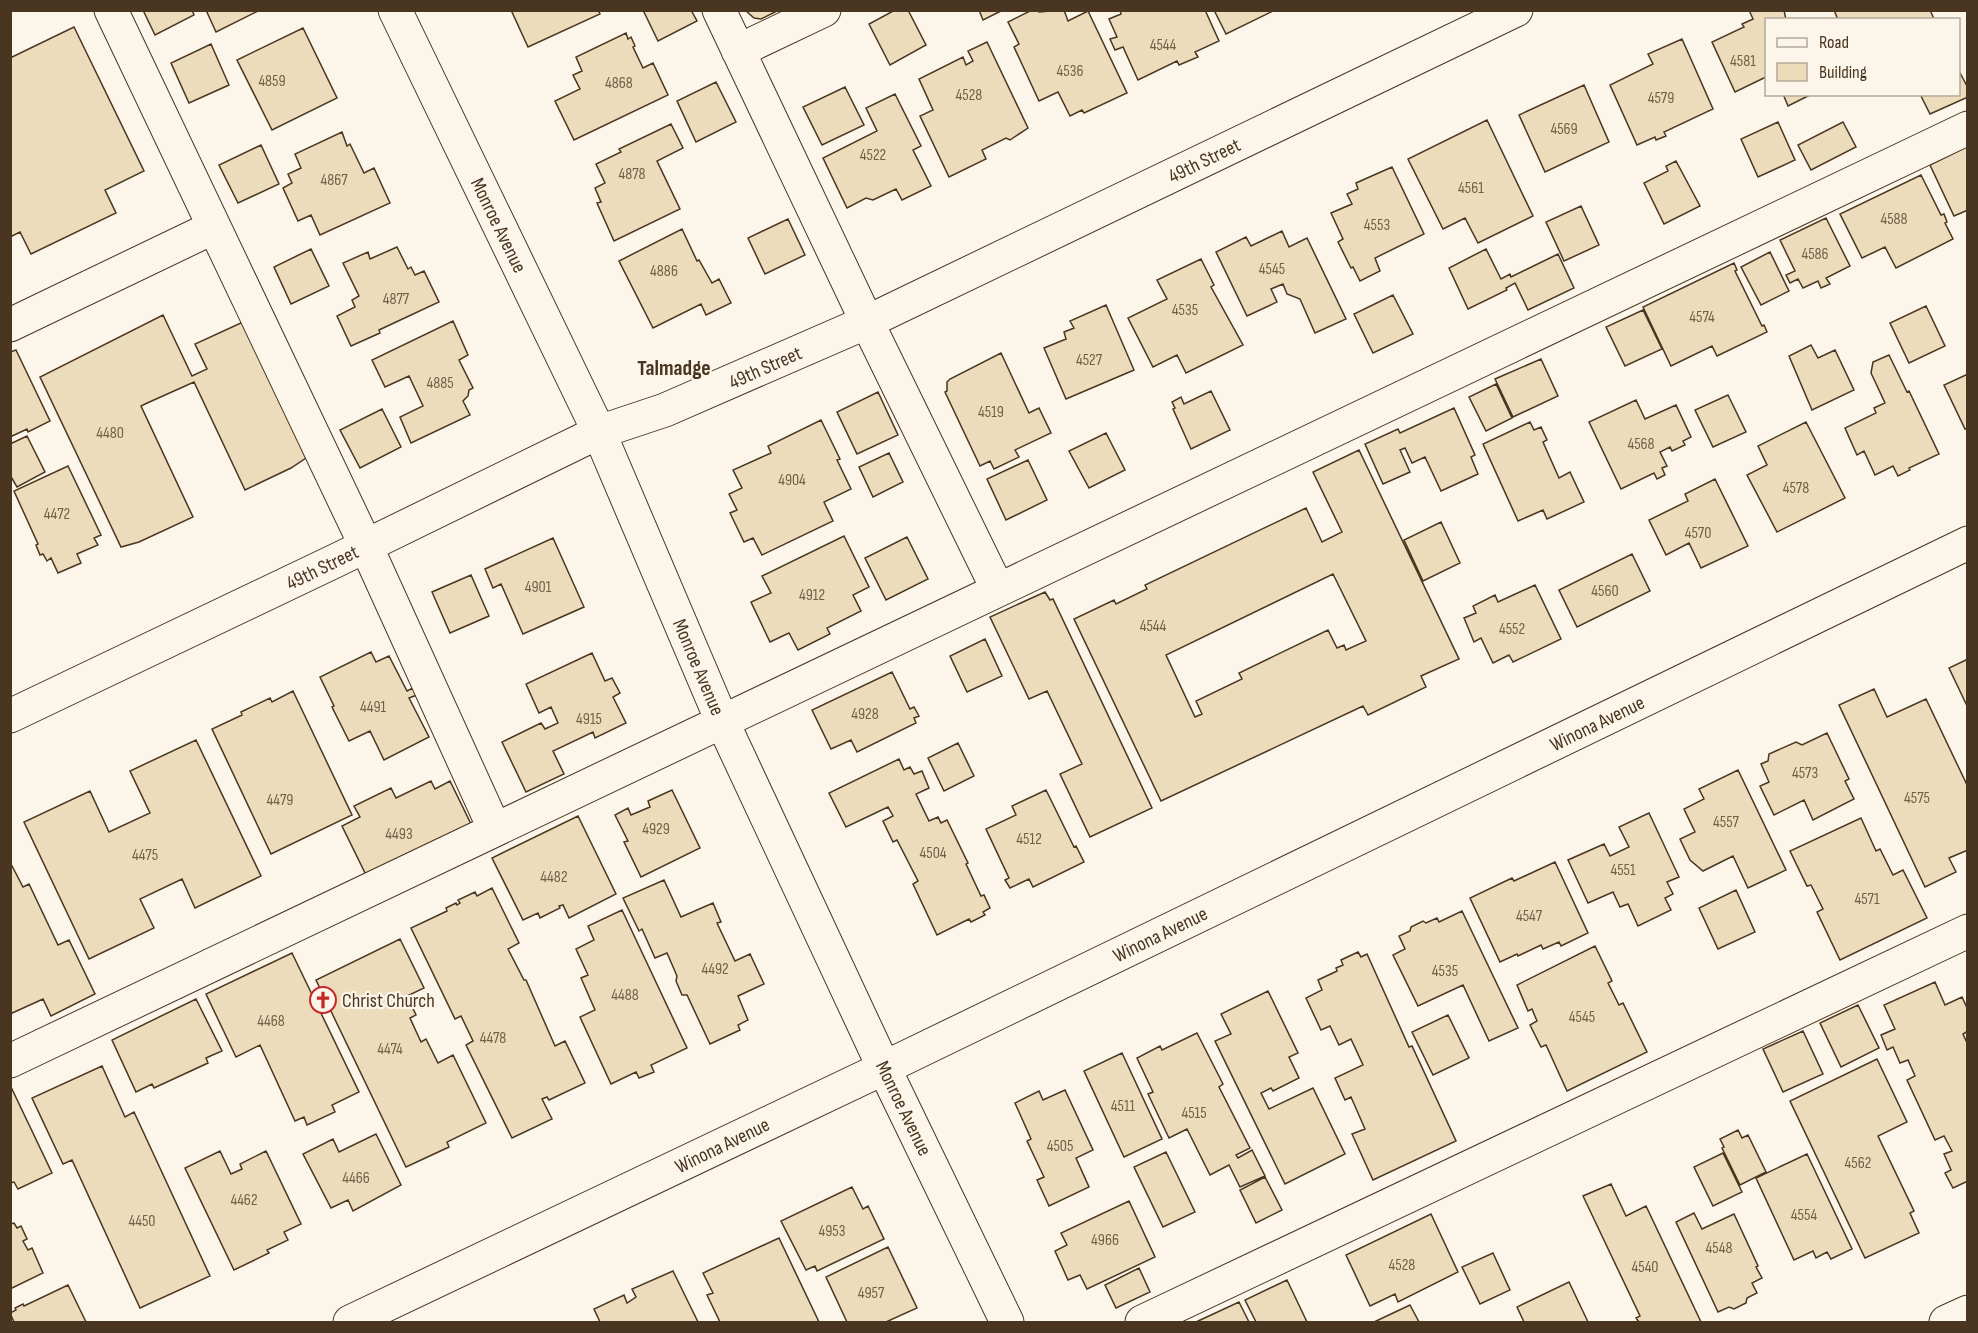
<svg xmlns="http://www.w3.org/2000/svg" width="1978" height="1333" viewBox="0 0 1978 1333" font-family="'Sofia Sans Condensed',sans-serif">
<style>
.building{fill:#ecdcbc;stroke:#4a3520;stroke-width:1.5;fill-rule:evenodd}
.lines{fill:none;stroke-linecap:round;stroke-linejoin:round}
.minor-casing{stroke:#4a3520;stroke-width:35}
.minor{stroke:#fbf6e9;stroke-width:33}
.labels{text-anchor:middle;stroke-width:4.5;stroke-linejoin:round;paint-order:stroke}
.number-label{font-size:16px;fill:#725f47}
.street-label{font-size:20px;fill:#4a3520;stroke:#fbf6e9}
.poi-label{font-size:20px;fill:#4a3520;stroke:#fbf6e9;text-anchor:start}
.quarter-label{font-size:22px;font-weight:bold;fill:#4a3520;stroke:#fbf6e9}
</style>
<rect width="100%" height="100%" fill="#fbf6e9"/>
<path class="building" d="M143,10H192L194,15L155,35Z
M206,10H260L216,32Z
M516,10H598L600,14L528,47L512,12Z
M643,10H691L697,21L658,41Z
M745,10H779L761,19L754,18Z
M895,10H908L926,45L890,65L869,24Z
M979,10H1003L983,20Z
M1032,10H1038L1039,12L1064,10L1068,21L1088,11L1127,93L1084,113L1082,110L1070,116L1058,92L1039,101L1014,47L1019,44L1008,22Z
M1120,10H1205L1219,41L1195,52L1198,57L1179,65L1177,61L1138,80L1123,47L1115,50L1110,39L1117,37L1109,19L1121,14Z
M1214,10H1275L1226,34Z
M1749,10H1784L1786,20H1766V77L1735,92L1712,42L1744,27L1742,24L1753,19Z
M1834,10H1930L1934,19L1838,20Z
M74,27L144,171L105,190L116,213L31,254L20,232L10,237V58Z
M303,28L337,98L272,130L237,60Z
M626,33L628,39L631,37L635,46L633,47L643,68L653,63L668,95L574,140L555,101L580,89L573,75L582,71L576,57Z
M1682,39L1713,109L1664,132L1666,136L1656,140L1655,137L1637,145L1610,85L1653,64L1648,54Z
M987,42L1028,128L1010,140L1006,138L982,150L986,159L949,177L920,116L933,110L919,79L963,57L966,65L973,61L968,51Z
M211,44L229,85L189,103L171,63Z
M1958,69L1968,88V97L1930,114L1920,94H1958Z
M716,82L736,122L696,142L677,101Z
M1584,85L1609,142L1545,172L1519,115Z
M845,87L864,125L822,145L803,107Z
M895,94L921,146L913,150L931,186L902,200L896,189L873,200L866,198L847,208L823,158L877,131L866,108Z
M1783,94H1812L1788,106Z
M1487,120L1533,216L1478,243L1465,218L1443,229L1408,159Z
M1778,122L1795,160L1758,177L1741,139Z
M1843,122L1856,147L1811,170L1798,145Z
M671,124L683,148L657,161L680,209L614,241L597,203L601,202L595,188L605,183L596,164L621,152L619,149Z
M342,132L347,146L350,144L364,173L374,168L390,203L320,235L311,215L298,221L283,188L292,183L288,174L301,168L295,154Z
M261,145L279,184L238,203L219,165Z
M1968,146V210L1954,216L1930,165Z
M1676,161L1700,206L1664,224L1644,183L1668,171L1666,166Z
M1392,167L1424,234L1375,258L1380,271L1360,281L1353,267L1351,268L1338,242L1343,239L1331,213L1352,204L1347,194L1358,189L1356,183Z
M1921,175L1941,215L1944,214L1947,222L1945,223L1953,239L1896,268L1885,247L1862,258L1840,214Z
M1581,206L1599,245L1564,261L1546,222Z
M1826,218L1850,266L1826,278L1830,284L1821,288L1818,281L1803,288L1798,279L1790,283L1786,275L1795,271L1780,240Z
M788,219L805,255L765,274L748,238Z
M682,229L697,261L699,260L712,283L719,279L731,303L706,315L701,304L653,328L619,261Z
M1282,231L1289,247L1307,238L1346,319L1315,333L1300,299L1287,294L1283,284L1271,289L1277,302L1247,316L1216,252L1246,237L1251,246Z
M397,247L408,269L411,267L415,275L424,271L439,302L379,330L380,333L351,346L337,316L355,307L352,300L359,296L343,263L368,252L370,259Z
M311,249L329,286L291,304L274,267Z
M1486,249L1501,279L1510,274L1511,277L1558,254L1574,288L1528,310L1515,283L1506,288L1507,290L1468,309L1449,268Z
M1770,252L1789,291L1761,305L1741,267Z
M1201,259L1214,285L1211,287L1243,345L1186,373L1177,355L1153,367L1128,318L1167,299L1157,280Z
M1734,263L1737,270L1735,271L1762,326L1764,325L1767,332L1717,356L1712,346L1671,366L1643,307Z
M1393,295L1413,334L1373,353L1354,314Z
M1106,305L1134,370L1066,399L1044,348L1066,339L1064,332L1074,328L1070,321Z
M1926,306L1945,346L1909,363L1890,323Z
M1643,310L1662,349L1625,366L1606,327Z
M163,315L192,376L207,369L195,344L243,322L306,458L291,468L245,490L194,382L145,404L141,406L193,517L139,542L121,547L40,377Z
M453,321L468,355L459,360L473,388L469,390L468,396L463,401L470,415L411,443L400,417L423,406L409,376L385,387L372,360Z
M1811,345L1818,358L1835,350L1854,390L1812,410L1789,356Z
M16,350L50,421L28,432L27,429L10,437V352Z
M1001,353L1029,413L1039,408L1051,433L1015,450L1019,457L994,469L990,461L980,466L945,392L947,391V382L950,379Z
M1889,355L1907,392L1909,391L1939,454L1909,468L1910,470L1898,476L1893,466L1875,475L1864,451L1857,455L1845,428L1876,413L1874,408L1885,403L1871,373L1873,362Z
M1541,359L1558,396L1513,417L1495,379Z
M1968,374V428L1965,429L1944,385Z
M1496,384L1512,418L1486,431L1469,397Z
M1211,391L1230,430L1191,449L1173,409L1175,408L1172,402L1181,397L1184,404Z
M878,392L898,435L857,454L837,412Z
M1728,395L1746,432L1713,447L1695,410Z
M1636,400L1645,419L1676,405L1691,437L1683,441L1685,445L1672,451L1670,447L1660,452L1667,466L1662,468L1665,475L1657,479L1654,473L1621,489L1589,422Z
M1454,408L1475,455L1471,457L1478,474L1441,491L1425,457L1412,463L1405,448L1400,450L1410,472L1383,484L1365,444L1398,429L1400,433Z
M382,409L401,447L360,468L340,430Z
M821,420L840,459L837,460L851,489L824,502L833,521L762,555L753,538L744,542L730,513L737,510L729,494L742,488L733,470L771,453L768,446Z
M1530,422L1534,430L1541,427L1547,440L1543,442L1559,478L1570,472L1584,502L1547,519L1543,510L1518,521L1483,444Z
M1806,422L1845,498L1777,532L1747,475L1767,465L1758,446Z
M1106,433L1125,470L1089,488L1069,451Z
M27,436L45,472L17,487L10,475V444Z
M1359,450L1459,659L1421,676L1426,687L1368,715L1363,706L1161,801L1074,619L1114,600L1116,604L1147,589L1145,585L1306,508L1322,542L1342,532L1313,472ZM1333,574L1366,641L1346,650L1344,645L1337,648L1328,630L1239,673L1242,679L1196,701L1202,714L1195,717L1166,655Z
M889,453L903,482L873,497L859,467Z
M1028,460L1047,500L1006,520L987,479Z
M68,466L101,535L94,538L98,545L77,554L81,563L58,573L51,558L47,561L43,554L40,555L36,545L38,544L14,491Z
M1715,479L1748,546L1701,568L1689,543L1666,555L1649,520L1688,501L1685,494Z
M1441,522L1460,563L1423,581L1404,540Z
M844,536L869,587L853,595L861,611L827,628L830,634L798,650L789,633L770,642L751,602L771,593L762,576Z
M907,537L928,579L886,600L865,558Z
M553,538L584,607L523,634L501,584L493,588L485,569Z
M1632,554L1650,591L1577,627L1559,590Z
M471,575L489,616L450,633L432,592Z
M1535,585L1561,639L1513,662L1509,655L1493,663L1481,638L1474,642L1464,618L1476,613L1473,606L1495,595L1498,602Z
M1045,592L1050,600L1053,599L1152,808L1090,837L1060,774L1082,764L1047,691L1029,699L990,617Z
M985,639L1002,676L967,692L950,656Z
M371,652L376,662L389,656L407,691L413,688L417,695L409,698L429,737L384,760L370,731L349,741L332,707L334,706L320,677Z
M592,653L605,681L612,678L620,693L613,697L626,723L595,738L593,732L553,751L564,774L526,792L502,742L541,723L545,729L558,723L551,707L539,713L526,684Z
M1968,659V708L1949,668Z
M892,672L910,709L914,707L919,716L914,718L916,723L857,752L851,740L831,749L812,710Z
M1874,689L1887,717L1926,699L1968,787V850L1949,858L1956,872L1925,887L1839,705Z
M293,691L352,815L271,854L212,729L242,715L241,712L270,698L272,702Z
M1827,733L1849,779L1845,781L1854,799L1813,820L1804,800L1774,815L1760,786L1769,782L1761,764L1768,761L1769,754L1796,742L1802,745Z
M196,740L261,876L195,908L182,879L140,899L154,928L89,959L24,822L90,791L109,832L150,813L130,771Z
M958,743L974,776L944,791L928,758Z
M899,759L904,770L910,767L914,774L922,771L929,788L916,794L929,821L938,817L941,823L947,820L968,863L966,864L981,896L984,895L990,908L983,912L985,915L971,922L969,919L937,935L913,884L918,881L897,840L893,842L883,821L893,816L888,807L846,827L829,793Z
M1738,770L1786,870L1748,888L1733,856L1703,871L1690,860L1680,839L1695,832L1684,809L1704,799L1699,789Z
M431,781L435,789L450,781L471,824L368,879L342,826L360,817L354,806L391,788L396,798Z
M672,790L700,848L641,877L624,842L628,841L615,815L628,808L631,815L650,807L648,801Z
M1046,790L1074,847L1076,846L1084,862L1033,887L1029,879L1010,888L1005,880L1009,878L986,829L1016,815L1012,806Z
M1649,813L1679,877L1667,882L1673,894L1665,898L1671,910L1638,926L1628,904L1620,907L1613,892L1588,903L1568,860L1604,844L1610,856L1629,847L1619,827Z
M578,816L616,894L569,918L563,905L559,906L560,908L540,918L538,913L523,920L492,858Z
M1861,818L1876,851L1880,849L1893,875L1903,870L1927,918L1840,960L1817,912L1823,909L1811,885L1807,886L1790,851Z
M10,862L23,887L29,884L58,945L69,940L95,994L51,1016L43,999L10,1014Z
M1555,862L1588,933L1561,946L1559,942L1543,949L1541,945L1518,956L1517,954L1500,962L1470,898L1512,878L1514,881Z
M664,880L681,917L713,903L721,922L717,923L735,961L750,954L764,984L738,996L748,1020L738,1025L740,1030L710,1044L687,995H682L676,981L677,976L667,953L655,958L642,929L639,931L623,898Z
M492,888L519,943L508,949L524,980H526L555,1046L565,1041L585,1083L549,1100L547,1097L542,1099L552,1119L512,1138L466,1045L473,1041L461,1016L455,1019L411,928L447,911L446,908L456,903L457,905L460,903L458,900L475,892L477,896Z
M1736,890L1755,932L1718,949L1699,908Z
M622,910L687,1048L651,1065L654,1072L639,1078L636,1072L611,1084L580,1017L595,1010L581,978L588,975L576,949L594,940L588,926Z
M1462,911L1518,1028L1489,1041L1463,985L1418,1006L1393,955L1405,949L1399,936L1410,931L1411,927L1423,921L1426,923L1437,918L1439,922Z
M400,939L424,988L407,996L416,1015L410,1018L421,1042L426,1039L438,1063L453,1055L486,1123L447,1142L449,1147L406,1167L316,980Z
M1595,946L1612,981L1608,983L1619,1005L1623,1003L1647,1052L1567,1091L1546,1045L1541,1047L1530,1025L1537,1021L1532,1009L1528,1011L1517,985Z
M1358,952L1361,957L1367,954L1409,1047L1412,1046L1456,1141L1373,1180L1352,1134L1365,1129L1351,1097L1345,1100L1335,1078L1363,1065L1351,1039L1339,1045L1330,1026L1321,1030L1306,998L1322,990L1318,980L1337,971L1336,968L1343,965L1341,960Z
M292,953L359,1092L332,1105L335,1112L307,1125L304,1117L295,1121L260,1045L236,1057L206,994Z
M1935,982L1945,1005L1962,997L1968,1010V1031L1963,1034L1968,1045V1181L1953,1188L1945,1173L1951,1170L1944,1154L1952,1151L1944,1136L1935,1140L1907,1080L1915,1076L1908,1060L1900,1063L1893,1047L1887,1050L1881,1035L1895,1029L1884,1005Z
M1268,991L1298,1053L1289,1057L1299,1078L1273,1091L1271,1088L1261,1093L1269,1109L1313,1088L1345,1154L1285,1184L1215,1041L1231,1034L1221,1014Z
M196,999L222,1051L206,1058L208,1063L154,1088L152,1084L136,1092L112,1040Z
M1858,1005L1879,1048L1841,1067L1820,1023Z
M1448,1015L1469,1058L1433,1075L1412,1032Z
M1803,1031L1823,1074L1783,1092L1763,1049Z
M1197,1033L1223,1084L1219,1087L1250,1148L1236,1155L1238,1158L1252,1150L1265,1176L1240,1187L1229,1165L1210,1175L1187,1129L1169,1138L1148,1094L1153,1092L1137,1058L1160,1046L1162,1050Z
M1122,1053L1162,1139L1124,1157L1084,1071Z
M1877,1059L1907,1122L1878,1136L1914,1211L1910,1213L1919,1233L1865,1258L1790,1101Z
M102,1066L125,1117L134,1112L210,1276L140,1308L72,1160L63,1164L32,1098Z
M11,1087L52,1173L18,1189L14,1182L10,1183Z
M1065,1090L1093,1150L1076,1158L1089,1187L1049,1206L1037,1180L1044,1177L1027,1141L1031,1139L1015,1103L1039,1091L1043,1100Z
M1738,1130L1742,1138L1748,1135L1766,1172L1740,1185L1722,1148L1724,1147L1720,1139Z
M376,1134L401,1185L353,1211L348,1200L331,1208L303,1154L333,1139L339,1152Z
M220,1151L231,1174L242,1169L240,1164L266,1151L301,1224L284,1232L288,1240L267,1250L269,1253L234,1270L185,1168Z
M1166,1152L1195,1212L1163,1227L1134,1167Z
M1723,1153L1742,1192L1713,1206L1694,1167Z
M1807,1154L1852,1249L1831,1259L1827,1252L1816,1258L1813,1251L1794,1260L1756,1178Z
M1265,1177L1282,1210L1256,1223L1240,1190Z
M1611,1184L1626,1216L1646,1206L1701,1322H1639L1636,1318L1640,1316L1583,1196Z
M852,1187L863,1209L868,1206L884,1239L817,1271L815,1266L806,1270L781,1221Z
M1129,1201L1155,1257L1087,1289L1080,1275L1068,1280L1055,1251L1067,1245L1061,1233Z
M1694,1213L1702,1229L1734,1214L1758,1266L1756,1267L1762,1278L1752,1283L1757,1293L1747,1298L1746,1303L1734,1309L1729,1307L1718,1312L1676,1222Z
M1431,1214L1458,1272L1398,1302L1395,1294L1370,1306L1346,1255Z
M14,1223L17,1228L21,1226L27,1239L23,1241L28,1250L32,1248L43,1273L10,1289V1224Z
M779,1238L819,1322H720L707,1295L713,1293L703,1273Z
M888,1247L917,1308L886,1322H847L826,1277Z
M1493,1253L1510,1290L1480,1304L1462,1267Z
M1139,1268L1150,1292L1116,1308L1105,1285Z
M673,1271L698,1322H600L594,1309L624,1295L627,1303L636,1297L632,1289Z
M1287,1280L1307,1322H1256L1245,1300Z
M1569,1282L1588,1322H1524L1517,1307Z
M68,1285L86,1322H14L10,1313L16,1310L15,1308L23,1304L24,1306Z
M1239,1302L1249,1322H1196Z
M1410,1305L1419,1322H1374Z"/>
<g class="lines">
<defs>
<path id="minor" d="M111,10L366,546L495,830
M395,10L599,432L722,721L884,1068L1007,1322
M719,10L867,322L998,590
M738,51L824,10
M10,325L214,227
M10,716L337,560L599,432L665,410L867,322L1516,10
M10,1061L1968,128
M350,1322L884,1068L1968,543
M1142,1322L1968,931
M1946,1322L1968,1312"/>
</defs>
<use href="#minor" class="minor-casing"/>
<use href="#minor" class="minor"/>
</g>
<defs>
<symbol id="church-ring" viewBox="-11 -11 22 22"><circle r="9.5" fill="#fbf6e9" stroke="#c62828" stroke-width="1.5"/><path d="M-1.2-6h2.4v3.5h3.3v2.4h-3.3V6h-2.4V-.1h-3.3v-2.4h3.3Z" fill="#c62828"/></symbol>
</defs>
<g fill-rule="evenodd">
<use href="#church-ring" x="308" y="985" width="30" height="30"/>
</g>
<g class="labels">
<g class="number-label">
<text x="1163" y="50">4544</text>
<text x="1743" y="66">4581</text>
<text x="1070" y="76">4536</text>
<text x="272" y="86">4859</text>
<text x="619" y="88">4868</text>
<text x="969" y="100">4528</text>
<text x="1661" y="103">4579</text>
<text x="1564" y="134">4569</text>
<text x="873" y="160">4522</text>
<text x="632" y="179">4878</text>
<text x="334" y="185">4867</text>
<text x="1471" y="193">4561</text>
<text x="1894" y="224">4588</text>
<text x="1377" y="230">4553</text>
<text x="1815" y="259">4586</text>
<text x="1272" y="274">4545</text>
<text x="664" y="276">4886</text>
<text x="396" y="304">4877</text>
<text x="1185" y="315">4535</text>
<text x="1702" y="322">4574</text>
<text x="1089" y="365">4527</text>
<text x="440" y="388">4885</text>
<text x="991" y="417">4519</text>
<text x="110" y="438">4480</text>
<text x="1641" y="449">4568</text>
<text x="792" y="485">4904</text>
<text x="1796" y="493">4578</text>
<text x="57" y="519">4472</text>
<text x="1698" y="538">4570</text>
<text x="538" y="592">4901</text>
<text x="1605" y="596">4560</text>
<text x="812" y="600">4912</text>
<text x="1153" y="631">4544</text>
<text x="1512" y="634">4552</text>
<text x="373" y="712">4491</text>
<text x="865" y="719">4928</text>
<text x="589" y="724">4915</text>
<text x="1805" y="778">4573</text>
<text x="1917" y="803">4575</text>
<text x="280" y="805">4479</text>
<text x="1726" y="827">4557</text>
<text x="656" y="834">4929</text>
<text x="399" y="839">4493</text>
<text x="1029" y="844">4512</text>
<text x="933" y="858">4504</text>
<text x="145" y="860">4475</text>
<text x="1623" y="875">4551</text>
<text x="554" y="882">4482</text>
<text x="1867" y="904">4571</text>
<text x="1529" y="921">4547</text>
<text x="715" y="974">4492</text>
<text x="1445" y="976">4535</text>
<text x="625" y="1000">4488</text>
<text x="1582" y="1022">4545</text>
<text x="271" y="1026">4468</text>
<text x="493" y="1043">4478</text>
<text x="390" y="1054">4474</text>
<text x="1123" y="1111">4511</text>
<text x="1194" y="1118">4515</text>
<text x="1060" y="1151">4505</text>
<text x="1858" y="1168">4562</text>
<text x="356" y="1183">4466</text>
<text x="244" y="1205">4462</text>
<text x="1804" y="1220">4554</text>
<text x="142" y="1226">4450</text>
<text x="832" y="1236">4953</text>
<text x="1105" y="1245">4966</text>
<text x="1719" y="1253">4548</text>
<text x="1402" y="1270">4528</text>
<text x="1645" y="1272">4540</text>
<text x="871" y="1298">4957</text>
</g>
<g class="street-label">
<text transform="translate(1204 160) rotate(-26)" y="7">49th Street</text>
<text transform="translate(499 225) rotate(64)" y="7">Monroe Avenue</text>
<text transform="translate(765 367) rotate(-24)" y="7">49th Street</text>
<text transform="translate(322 567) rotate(-26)" y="7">49th Street</text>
<text transform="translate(699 667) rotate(67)" y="7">Monroe Avenue</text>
<text transform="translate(1597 723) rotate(-26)" y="7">Winona Avenue</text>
<text transform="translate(1160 934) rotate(-26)" y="7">Winona Avenue</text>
<text transform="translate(904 1108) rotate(64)" y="7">Monroe Avenue</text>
<text transform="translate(722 1145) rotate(-26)" y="7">Winona Avenue</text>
</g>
<g class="poi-label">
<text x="342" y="1007">Christ Church</text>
</g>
<g class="quarter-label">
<text x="674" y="375">Talmadge</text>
</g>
</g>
<rect width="1978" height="1333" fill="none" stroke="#4a3520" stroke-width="24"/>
<rect x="1765" y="18" width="195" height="78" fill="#fbf6e9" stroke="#b4a999" stroke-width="1.5"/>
<rect x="1777" y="38" width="30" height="9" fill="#fbf6e9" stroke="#b4a999" stroke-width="1.5"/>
<text x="1819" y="48" font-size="18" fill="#4a3520">Road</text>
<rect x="1777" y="63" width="30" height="18" fill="#ecdcbc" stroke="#b4a999" stroke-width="1.5"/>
<text x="1819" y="78" font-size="18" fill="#4a3520">Building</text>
</svg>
